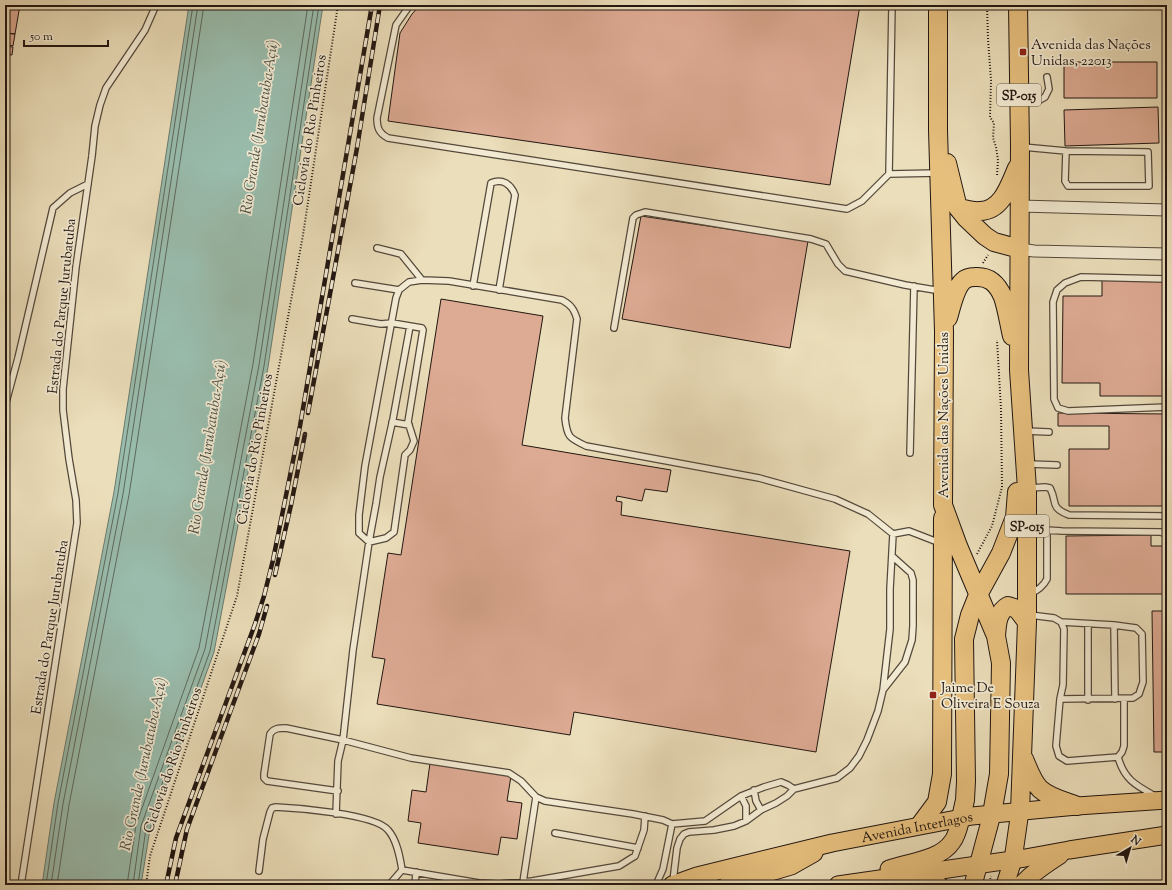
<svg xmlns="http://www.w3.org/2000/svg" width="1172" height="890" viewBox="0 0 1172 890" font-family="'Sorts Mill Goudy',serif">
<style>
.water{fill:#99bcac;stroke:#697a6e}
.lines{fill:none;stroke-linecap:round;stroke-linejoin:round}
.shore{stroke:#5d695e;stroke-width:1}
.building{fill:#ddaa93;stroke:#211611}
.service-casing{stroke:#54483b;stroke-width:8}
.minor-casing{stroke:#54483b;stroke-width:13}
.primary-casing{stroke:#211611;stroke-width:19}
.trunk-casing{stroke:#211611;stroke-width:20}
.path{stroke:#211611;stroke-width:2;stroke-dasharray:1 2;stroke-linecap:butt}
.service{stroke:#f2ead2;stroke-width:5.5}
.minor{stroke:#f2ead2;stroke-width:11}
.primary{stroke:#e6bf7d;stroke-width:17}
.trunk{stroke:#e6bf7d;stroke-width:18}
.rail-casing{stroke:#211611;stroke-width:4.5}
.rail{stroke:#f2ead2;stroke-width:3;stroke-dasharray:9;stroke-linecap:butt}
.poi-dot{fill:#8f2418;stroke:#f2ead2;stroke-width:1.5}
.labels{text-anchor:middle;stroke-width:3.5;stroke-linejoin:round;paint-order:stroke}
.shield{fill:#f2ead2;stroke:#60564b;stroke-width:1}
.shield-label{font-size:13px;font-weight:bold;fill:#211611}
.poi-label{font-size:14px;fill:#211611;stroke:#f2ead2;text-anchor:start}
.street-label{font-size:14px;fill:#211611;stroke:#f2ead2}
.water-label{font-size:15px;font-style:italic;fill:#4b5047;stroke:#f2ead2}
</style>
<rect width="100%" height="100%" fill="#ebdeba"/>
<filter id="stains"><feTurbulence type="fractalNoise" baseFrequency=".005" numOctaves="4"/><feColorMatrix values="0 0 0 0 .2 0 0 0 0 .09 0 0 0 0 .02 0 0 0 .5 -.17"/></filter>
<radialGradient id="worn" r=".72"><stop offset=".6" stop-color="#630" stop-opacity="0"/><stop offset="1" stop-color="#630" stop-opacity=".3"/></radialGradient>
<path class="water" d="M189,5H323L268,367L214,652L150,829L141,885H42L54,803L114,492Z"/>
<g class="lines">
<path class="shore" d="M46,885L58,803L118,493L193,5
M51,885L63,804L123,494L198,5
M57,885L69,805L129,495L204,5
M127,885L136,825L199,648L253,364L308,5
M133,885L141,826L205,649L259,365L314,5
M138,885L146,828L210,651L264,366L319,5"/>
</g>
<path class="building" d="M5,5H20L15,34L5,33Z
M420,5H860L830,185L388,121L400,33L412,14Z
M5,33L15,34L13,46L5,44V37L7,38V36L5,35Z
M5,46L13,47L12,55L5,54Z
M1064,62H1157V98H1064Z
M5,71H9L6,88H5Z
M1158,107L1159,143L1065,146L1064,110Z
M641,216L808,241L790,348L622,319Z
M1102,280H1167V396H1100V383H1062L1063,296H1102Z
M441,299L543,316L522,445L671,470L667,492L645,489L642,501L617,496L616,501L622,502L621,515L850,551L816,752L574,712L570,735L377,704L385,659L372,657L388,553L401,555Z
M1058,413L1167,414V506H1069V449H1109V426H1058Z
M1151,535V546H1167V594H1066V536Z
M1152,611H1167V752H1154Z
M430,763L511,776L507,801L522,803L517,839L501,837L498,855L418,843L421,823L408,821L412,790L426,792Z"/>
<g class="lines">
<defs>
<path id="service" d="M410,5L396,25L377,118C377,128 379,133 388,138L847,209L862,201L889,174L938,173
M1022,101H1038L1045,97L1049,89L1047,77
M1023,147L1066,151L1148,152L1149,186H1068L1065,181L1066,151
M889,174L892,5
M377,248L401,254L422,280
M1167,279L1081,277L1065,283L1057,290L1053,302L1054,399L1058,408L1068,411L1167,407
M355,283L399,290
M473,286L491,183C502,178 511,184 515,195L499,290
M352,319L381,324L392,323L422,328L423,330L408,422L414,441L410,450L405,455L394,532L386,538L369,542L376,504L380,477L393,419L410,326
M614,328L633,218L636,215L645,212L811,239L826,244L838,264L845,271L905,285L941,291
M5,406L18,358L53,208L70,193L88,184
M392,422L409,425
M1025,431L1049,432
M910,453L914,286
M1028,464L1057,465
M1030,488L1045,487L1050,488C1058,503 1049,507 1069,515L1167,516
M1029,529L1062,531L1161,532L1167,535
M1030,594C1037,590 1043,587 1047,579V530
M1030,615L1054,618L1061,622L1114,625L1136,628L1142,634L1143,682L1139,694L1133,698L1060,699L1063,685L1064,629L1061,622
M1088,624V700
M1114,625L1115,699
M883,690L905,662L912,640L913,626V580L911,573L892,556
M1060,699L1056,746L1059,756L1067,761L1118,757L1122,752L1124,746V699
M1118,757C1124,779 1135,785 1155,796
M754,790L756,801L761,810
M338,791L267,781L264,778V774L270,734C274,728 279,728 286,728L343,740L411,758L509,773L521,781L536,797L545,801L633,814L663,820L672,824
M741,796L746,806V821
M336,814L338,761L343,740L353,650L369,542L359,533V515L365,466L396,298L399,290L409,282L422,280L449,281L562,300C571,305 574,309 577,319L565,418C567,437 569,438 586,446L759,478L835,499L868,514L893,534L909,531L940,543
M555,833L638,848
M259,871L263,839L270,812L272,808L276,807C298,808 375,814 388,830C397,840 400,857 402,870
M673,881L677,848L680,839L684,834L689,832L714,830L734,826L746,821L761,810L776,803L787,796L794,789L837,778L850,768L859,756L867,740L878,711L883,690L890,629V589L893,534
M523,882L536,797
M21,885L77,523L76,500L69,459L63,410V389L76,267L92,156L95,126L100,105L106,88L145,30L156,5
M389,885L402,870L479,883L499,884L532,881L619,866L635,856L644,830L645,816
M415,885L416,872
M656,885L663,869L672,824L705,821L741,796L764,787L781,782L788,785L794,789"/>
<path id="minor" d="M1020,206L1167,210
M1020,249L1034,251L1167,254"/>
<g id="primary">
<path d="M889,869C909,862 940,860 952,842C957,836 959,826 961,818"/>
<path d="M914,874L930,879L939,885"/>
<path id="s1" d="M672,885L697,876L832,843L972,816L1077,806L1167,800"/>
<path d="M727,885L791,866L814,853"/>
<path d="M838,885L1025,858L1069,850L1167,835"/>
<path d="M973,885L992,814"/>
<path d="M1005,885L1013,860L1020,811"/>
<path d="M1021,885C1032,873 1046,864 1060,855"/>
</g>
<path id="trunk" d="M938,5V130L944,332L943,505L958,546L996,636L1001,663L999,774L992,814
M1018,5L1020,146L1019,370L1027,489V622L1020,811
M947,163L958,208L966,218L985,236L994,242L1020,249
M958,208C965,209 973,212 980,211C1002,211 1010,184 1017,168
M948,318C951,308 955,288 963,281C966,278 971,277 975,277C989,276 997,283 1003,297C1007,309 1009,323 1012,336
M996,636C997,625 997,612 1008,606L1017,609L1027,622
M1024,759C1028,768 1032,781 1040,789C1050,798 1065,801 1077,806
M961,818L965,800L966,781L964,639L970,615L978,595L1001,553L1015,517L1017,492
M920,825L937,802L942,774L943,518"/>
</defs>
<use href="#service" class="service-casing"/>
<use href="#minor" class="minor-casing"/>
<use href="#primary" class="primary-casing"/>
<use href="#trunk" class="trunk-casing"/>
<path class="path" d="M987,5L988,39L991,80L990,117L994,123L993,138L996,147L998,160L997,176
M983,263L988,255
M977,554L992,526L1002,487L1001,409L997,340
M146,885L150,856L237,596L303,235L338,5
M989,885L991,876"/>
<use href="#service" class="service"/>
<use href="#minor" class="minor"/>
<use href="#primary" class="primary"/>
<use href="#trunk" class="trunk"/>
<defs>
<path id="rail" d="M308,413L357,148L380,5
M275,575L291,505L305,434
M166,885L176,838L255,624L264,596L273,560L300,426L372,5
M175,885L187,829L259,634L267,606"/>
</defs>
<use href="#rail" class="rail-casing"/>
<use href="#rail" class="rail"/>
</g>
<g class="poi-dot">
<rect x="1019" y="48" width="8" height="8" rx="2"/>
<rect x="929" y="691" width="8" height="8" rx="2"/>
</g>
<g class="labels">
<g class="shield">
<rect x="997" y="84" width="44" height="22" rx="3"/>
<rect x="1005" y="515" width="44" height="22" rx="3"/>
</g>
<g class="shield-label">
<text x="1019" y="100">SP-015</text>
<text x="1027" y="531">SP-015</text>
</g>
<g class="poi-label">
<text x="1031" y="49">Avenida das Nações<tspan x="1031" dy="16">Unidas, 22013</tspan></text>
<text x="941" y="692">Jaime De<tspan x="941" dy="16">Oliveira E Souza</tspan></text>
</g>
<g class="street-label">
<text transform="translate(309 130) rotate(-81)" y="5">Ciclovia do Rio Pinheiros</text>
<text transform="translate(61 306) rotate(-84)" y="5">Estrada do Parque Jurubatuba</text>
<text transform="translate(943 415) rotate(-90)" y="5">Avenida das Nações Unidas</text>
<text transform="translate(254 449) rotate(-80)" y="5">Ciclovia do Rio Pinheiros</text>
<text transform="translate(49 627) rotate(-81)" y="5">Estrada do Parque Jurubatuba</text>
<text transform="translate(172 760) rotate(-71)" y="5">Ciclovia do Rio Pinheiros</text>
<text dy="5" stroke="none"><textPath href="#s1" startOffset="252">Avenida Interlagos</textPath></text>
</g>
<g class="water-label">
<text transform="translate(259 127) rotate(-81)" y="5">Rio Grande (Jurubatuba-Açú)</text>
<text transform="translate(207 447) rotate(-81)" y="5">Rio Grande (Jurubatuba-Açú)</text>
<text transform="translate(143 764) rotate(-78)" y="5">Rio Grande (Jurubatuba-Açú)</text>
</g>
</g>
<rect width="1172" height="890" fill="none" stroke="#ebdeba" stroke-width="20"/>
<rect x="6" y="6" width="1160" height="878" fill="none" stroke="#211611" stroke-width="2"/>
<rect x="10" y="10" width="1152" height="870" fill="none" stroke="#211611"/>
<g transform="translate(1130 848) rotate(38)" stroke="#f2ead2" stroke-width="3" paint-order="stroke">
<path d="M0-3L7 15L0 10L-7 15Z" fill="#211611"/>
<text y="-6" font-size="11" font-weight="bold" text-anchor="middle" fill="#211611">N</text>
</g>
<path d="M24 40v6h84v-6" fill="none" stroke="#211611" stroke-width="2"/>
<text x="30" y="40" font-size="12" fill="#211611" stroke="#f2ead2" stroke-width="3" paint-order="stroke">50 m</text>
<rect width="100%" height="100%" filter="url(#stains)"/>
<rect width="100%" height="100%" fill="url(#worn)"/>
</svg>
